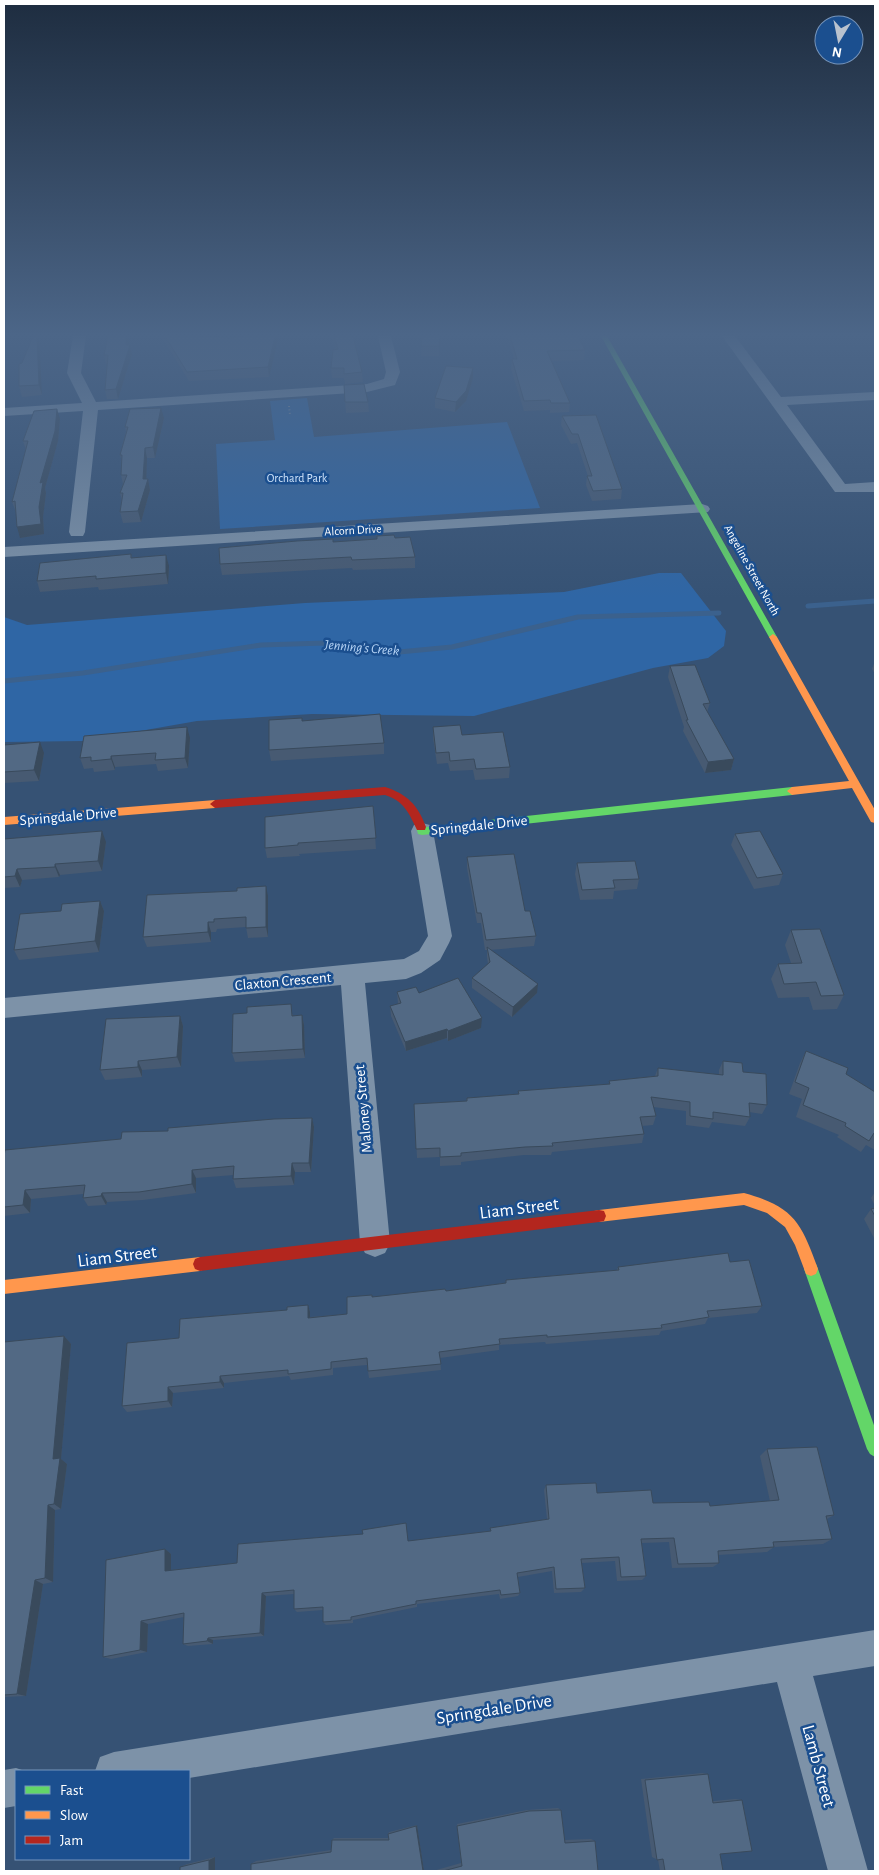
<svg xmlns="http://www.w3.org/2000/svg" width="879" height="1875" viewBox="0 0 879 1875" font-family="'Alegreya Sans',sans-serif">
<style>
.green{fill:#2f66a5}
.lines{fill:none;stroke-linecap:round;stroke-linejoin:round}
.stream{stroke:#3b618d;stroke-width:5}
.path{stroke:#7d92a8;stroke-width:2;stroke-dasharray:1 2.5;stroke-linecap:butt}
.street{fill:#7d92a8;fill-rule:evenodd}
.fast{fill:#63d668;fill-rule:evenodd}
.slow{fill:#ff974d;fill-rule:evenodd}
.jam{fill:#b3261e;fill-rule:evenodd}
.wall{fill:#475a72}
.shaded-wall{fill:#394a5c}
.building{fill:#526984;stroke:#394a5c}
.labels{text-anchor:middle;stroke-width:5;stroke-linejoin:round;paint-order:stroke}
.far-park-label{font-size:12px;fill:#cfe3fa;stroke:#1b4f8f}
.far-street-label{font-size:12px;fill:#fff;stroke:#1b4f8f}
.far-water-label{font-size:14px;font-style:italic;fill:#b5d3f5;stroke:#1b4f8f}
.street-label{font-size:15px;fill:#fff;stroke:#1b4f8f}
.near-street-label{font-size:18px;fill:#fff;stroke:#1b4f8f}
</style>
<rect width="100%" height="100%" fill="#365274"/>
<path class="green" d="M307,398L314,437L507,422L540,508L220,529L216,444L275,440L270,401Z
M659,573H681L726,631L724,646L708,658L653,668L474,716L312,714L197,721L83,741L4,742V617L27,625L305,603L564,592Z"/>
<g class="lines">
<path class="stream" d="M808,606L875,601
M4,681L83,673L261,645L325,643L399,652L452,647L578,617L719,613"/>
<path class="path" d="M289,406L290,415"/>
<path class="street" d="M73,336H86L81,373L96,402L367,384L384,379L386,372L378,336H391L400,372L395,385L367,392L98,410L85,532L83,536H71L69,532L83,411L4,416V408L82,403L67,373Z
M722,336H735L781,397L875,392V400L787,405L845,484L875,482V492H835Z
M702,504L708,506L710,509L708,512L4,557V547Z
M422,823L430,825L433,831L452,936L449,943L440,960L421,973L406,979L365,983L390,1243L385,1253L375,1257L365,1253L360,1243L341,985L4,1018V998L404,959L419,951L428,936L411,831L414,825Z
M875,1630V1666L813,1676L868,1871H828L777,1682L189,1778V1771H95L100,1757L114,1752Z
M16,1768L25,1771H16V1806L4,1808V1770Z"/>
<path class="fast" d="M601,336H607L777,637L776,639L773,640L769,637Z
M792,787L797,791L792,795L422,835L418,834L416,827L421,823L426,827Z
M811,1262L816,1264L818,1269L875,1428V1457L870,1454L867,1449L804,1269L806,1264Z"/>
<path class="slow" d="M773,634L777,637L875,810V823L871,822L852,788L792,795L787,791L792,787L849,781L769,637Z
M215,800L220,804L215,808L4,825V817Z
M744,1193C794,1207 801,1222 818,1269L816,1274L811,1276L806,1274L795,1245L785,1227L767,1213L744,1205L599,1222L594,1221L592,1216L594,1211L599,1210Z
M200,1257L205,1259L207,1264L205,1269L200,1271L4,1294V1280Z"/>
<path class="jam" d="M385,787C407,794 418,805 426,827L425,830H417C409,813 404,801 385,795L215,808L210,804L215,800Z
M599,1210L604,1211L606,1216L604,1221L599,1222L200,1271L195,1269L193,1264L195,1259L200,1257Z"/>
</g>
<path class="wall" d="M33,336L42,395L22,397L19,386L22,363Z
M161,336H196L230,338L244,336H279L269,377L189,381Z
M331,336H353L362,372L363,382L345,384L344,378H332L331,368L336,350Z
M414,336H441L439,356H421L422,338L414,337Z
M507,336H578L585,350L584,360L552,361L570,403L569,412L550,413V410L524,411L511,369L512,359H514Z
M128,345H130L132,354L118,399H107L105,390L107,364H106L104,355Z
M473,368V378L466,401L455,412L435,408V398Z
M344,385L368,402L369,412L346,413Z
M596,415L622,489L621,499L592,501L586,485L587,476H588L577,443L571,444L561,425L562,416Z
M164,418L155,458H147L146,479H148L150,490L141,522L123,523L120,512L122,501L120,493L123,484L121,475L122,462L120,455L126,432L125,427Z
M60,419L58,441L45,488L46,493L43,517L44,534L20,538L16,512L12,502L26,450L23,441Z
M395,538L415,557V568L353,570L352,568L222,575L220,564L333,542Z
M131,554L132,558L169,566L168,584L99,590L98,587L40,592L37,581Z
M875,661V674L872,669Z
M670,666L710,703L707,712L734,759L731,770L705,773L683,731L684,727L668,677Z
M433,727L462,735L510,767L509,778L475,780L473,770L450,771L448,763L437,764L433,738Z
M190,738L188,768L158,771L156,764L115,767V770L94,772L93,768L84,769L80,758Z
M384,743V754L271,761L269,750Z
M4,745L44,753L39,781L4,783Z
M373,806L376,849L299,854L300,856L267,858L265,848Z
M735,834L783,874L779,885L754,889L731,845Z
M4,839L106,842L102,871L60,875L59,877L22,880L20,887L4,888Z
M467,857L525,911L536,936L534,946L490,950L537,993L512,1017L472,988V978L488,964L487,957V950H485L481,923H477L467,868Z
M577,863L639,879L637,889L614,891L613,899L580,900L575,874Z
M237,891L268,896V937L248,938L246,927L217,929L216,932H211V942L147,947L143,937Z
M100,901L104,911L99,952L19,960L14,950L61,911Z
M791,930L844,995L837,1009L813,1010L809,997L778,998L771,979L778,964L791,963L785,945Z
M397,992L419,993L481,1028L448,1041L447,1038L406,1051L391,1016L390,1006L398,1004Z
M293,1014V1016L302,1015L304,1025L305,1058L235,1062L232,1053Z
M180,1016L183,1026L181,1067L142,1070V1077L105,1080L100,1070Z
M806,1051L875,1092V1150L866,1145L861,1152L837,1137L839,1135L796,1117L802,1099L789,1094L800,1063Z
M723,1061L743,1072L767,1105L762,1114L749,1112L750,1117L745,1126L712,1122L709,1128L686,1125V1111L653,1107L656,1116L653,1125L642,1126L644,1134L642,1143L552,1152L551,1155H524L461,1162V1165L440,1166V1157L417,1158L414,1104L466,1101L467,1098L518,1094V1091L609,1084V1081L655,1076L658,1068L719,1075V1070Z
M312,1118L314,1127L311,1172H295L294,1185L236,1188L233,1179L234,1175L196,1178V1193L143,1200L107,1202L106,1205L88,1206L83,1198V1194L31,1199L30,1213L4,1216V1157L121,1139L168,1131Z
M875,1192V1206L871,1198Z
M875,1208V1240L864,1219L871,1209Z
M730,1262L762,1306L757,1313L708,1318L705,1324L661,1331L659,1335L546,1344L545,1342L499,1345V1350L440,1358L441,1370L369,1378L367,1365L333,1368V1375L291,1380L289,1376L224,1383V1388L173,1393L172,1407L127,1412L122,1406L179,1338L308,1305L310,1312V1317L347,1314L372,1297L446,1291L505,1283L506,1280L617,1270L618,1267Z
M64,1336L71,1344L61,1459L67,1464L61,1509L55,1510L53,1582L43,1584L26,1696L4,1697V1342Z
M767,1449L834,1515L827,1519L832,1539L823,1544L774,1547L767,1552L718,1555L719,1563L713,1567L672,1568L669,1542L642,1543L646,1576L642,1580L617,1581L615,1561L582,1563L585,1588L581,1592L554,1593L552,1571L518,1577L520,1593L518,1596L500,1599L499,1594L417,1604V1607L353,1620V1623L326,1625L323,1622V1610L297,1612L294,1609V1594L266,1596L264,1636L213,1640V1644L188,1646L183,1644L184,1617L148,1624L147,1652L111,1659L103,1657L165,1549L171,1554V1570L237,1563L490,1531V1528L547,1519L544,1490L546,1485L597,1493L653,1503L710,1506L770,1501L760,1456Z
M702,1773L708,1774L713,1801L735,1799L742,1800L720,1854L723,1871H660L658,1860L652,1857L641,1779Z
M558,1808L561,1810L564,1840L591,1839L595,1841L598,1871H433L461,1863L457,1824L527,1810Z
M417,1825L424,1871H251V1864L256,1861L331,1850L332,1840L334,1838H388V1834L389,1832Z
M215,1857V1871H180V1867L187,1864Z"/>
<path class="shaded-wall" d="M37,336H39L42,395L39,385Z
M126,336H129L128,352L130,345L132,354L118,399L116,389L126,345Z
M275,336H279L269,377L268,367Z
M440,336H441L439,356V346Z
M473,368V378L466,401L455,412L456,402Z
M161,408L164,418L155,458L153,447Z
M57,409L60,419L58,441L45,488L46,493L43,517L44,534L20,538L17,527L39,507L40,483Z
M145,448L147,458L146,487L148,479L150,490L141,522L138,511L143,479Z
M166,555L169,566L168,584L166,573Z
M187,727L190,738L188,768L185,758Z
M40,742L44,753L39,781L34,770Z
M111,756L115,767V770L111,759Z
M734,759L731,770L705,773L708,762Z
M102,831L106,842L102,871L98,861Z
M55,864L60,875L59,877L55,867Z
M17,869L22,880L20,887L15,876Z
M266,886L268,896V937L266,927Z
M100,901L104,911L99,952L95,941Z
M208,922L211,932V942L208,932Z
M538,984L537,993L512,1017L513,1007Z
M302,1015L304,1025L305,1058L303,1049Z
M180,1016L183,1026L181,1067L177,1057Z
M482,1018L481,1028L448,1041V1031Z
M447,1029V1038L406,1051L405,1042Z
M138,1061L142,1070V1077L138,1067Z
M312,1118L314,1127L311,1172L309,1163Z
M292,1163L295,1172L294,1185L291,1176Z
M192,1170L196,1178V1193L192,1184Z
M25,1190L31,1199L30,1213L23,1205Z
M102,1193L107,1202L106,1205L101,1196Z
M308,1305L310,1312V1325L308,1318Z
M64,1336L71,1344L61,1459L67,1464L61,1509L54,1504L53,1459Z
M220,1376L224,1383V1388L220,1382Z
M168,1387L173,1393L172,1407L168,1401Z
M48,1505L55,1510L53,1582L45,1578Z
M165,1549L171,1554V1575L165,1571Z
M35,1580L43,1584L26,1696L17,1694Z
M262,1593L266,1596L264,1636L260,1633Z
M141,1621L148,1624L147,1652L140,1650Z
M208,1638L213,1640V1644L207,1641Z
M417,1825L424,1871H423L416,1826Z
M215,1857V1871H209V1860Z"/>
<path class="building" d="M33,336H37L39,385L19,386V364L22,363Z
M108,336H126V345H130L116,389L105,390L108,355H104Z
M165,336H196L230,338L244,336H275L268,367L187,372Z
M334,336H353L362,372L344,374V368H331L333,350L338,349Z
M422,336H440L439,346H421Z
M510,336H578L585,350L547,351L570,403H551L550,400L524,401L512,359H517Z
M446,366L473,368L466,391L456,402L435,398Z
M364,384L368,402H345L344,385Z
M161,408L153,447L145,448L143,479H148L138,511L120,512L123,493H120L127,475H121L122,455H120L128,427H125L130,409Z
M57,409L55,431L40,483L43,482L39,507L41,524L17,527L15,501L12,502L28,441H23L34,411Z
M596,415L622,489L593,491L587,476H592L578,434H572L562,416Z
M394,535L395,538L410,537L415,557L352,560L351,557L220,564L219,548L297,541L333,539V542L377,539V536Z
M131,554V558L166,555V573L96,579V576L37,581L40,563Z
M695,665L710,703L703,704L734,759L708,762L686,720H688L670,666Z
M380,714L384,743L269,750V720L302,718V721Z
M460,725L462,735L503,732L510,767L476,769L474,759L450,761L449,752L436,753L433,727Z
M187,727L185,758L155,760L156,753L111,756V759L91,761V757L80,758L84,736Z
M40,742L34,770L4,772V745Z
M373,806L376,838L298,843V845L265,848V817Z
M102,831L98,861L55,864V867L17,869L15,876L4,877V839Z
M760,831L783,874L757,878L735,834Z
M514,854L525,911H530L536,936L486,940L481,913H477L467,857Z
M635,861L639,879L613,880L615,888L582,890L577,863Z
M266,886V927L246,928V917L214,919V922H208V932L143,937L147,895L237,891V888Z
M100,901L95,941L14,950L20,914L61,911L62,904Z
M820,929L844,995L821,996L816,982L784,984L778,964L802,963L791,930Z
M487,947L538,984L513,1007L472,978L490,962Z
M458,978L482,1018L448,1031L447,1029L405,1042L390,1006L401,1003L397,992L416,987L419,993Z
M291,1004L292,1016L302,1015L303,1049L232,1053L233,1014L247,1013V1007Z
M180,1016L177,1057L138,1061V1067L100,1070L106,1019Z
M806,1051L848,1068L846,1074L875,1092V1134L874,1133L869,1141L845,1126L846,1123L803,1105L809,1088L795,1082Z
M723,1061L742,1063L743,1072L766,1074L767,1105L749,1103L750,1117L713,1112V1119L690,1116V1102L651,1097L656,1116L640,1117L644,1134L552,1143L553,1146L525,1147L461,1153V1156L440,1157V1148L416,1149L414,1104L467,1101V1098L519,1094L518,1091L610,1084L609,1081L658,1076V1068L723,1075Z
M312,1118L309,1163H292L291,1176L233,1179L234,1166L192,1170V1184L139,1192L102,1193L101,1196L83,1198L85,1185L25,1190L23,1205L4,1207V1157L5,1150L121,1139L122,1132L168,1131V1128L274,1119Z
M875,1208V1216L871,1209Z
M728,1253L730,1262L749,1260L762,1306L707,1311L709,1317L661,1325L662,1328L547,1337V1335L499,1339L500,1344L439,1352L441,1364L368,1371L367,1358L331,1362V1369L288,1374V1370L220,1376V1382L168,1387V1401L122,1406L127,1343L179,1338L180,1319L287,1310V1307L308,1305V1318L347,1314V1297L372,1295V1297L445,1289L446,1291L506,1283V1280L619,1270L618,1267Z
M64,1336L53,1459L60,1458L54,1504L48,1505L45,1578L35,1580L17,1694L4,1695V1342Z
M817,1447L834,1515L826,1516L832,1539L773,1542L774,1547L718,1551L719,1563L678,1564L674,1538L641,1539L646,1576L621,1577L619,1557L581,1559L585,1588L556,1589L554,1567L517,1573L520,1593L501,1595L500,1590L416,1601V1604L351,1617V1620L323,1622V1607L294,1609V1590L262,1593L260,1633L208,1638L207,1641L183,1644L184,1613L141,1621L140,1650L103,1657L106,1560L165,1549V1571L237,1563L238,1544L363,1534L362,1530L406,1523L408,1541L491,1531L490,1528L549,1519L546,1485L596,1483L597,1493L651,1490L653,1503L709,1502L710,1506L779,1500L767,1449Z
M708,1774L713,1803L742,1800L752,1851L720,1854L723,1871H665L663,1859L657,1860L645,1780Z
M561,1810L565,1843L595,1841L598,1871H443L462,1866L457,1826L529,1811Z
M416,1826L423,1871H251V1864L331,1852L332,1840H389L388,1834Z
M209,1860V1871H180V1867Z"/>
<linearGradient id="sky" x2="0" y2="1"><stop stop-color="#1e2d40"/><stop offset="0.56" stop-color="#4c6688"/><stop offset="1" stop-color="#4c6688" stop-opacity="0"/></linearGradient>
<rect width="879" height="598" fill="url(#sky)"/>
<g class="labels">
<g class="far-park-label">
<text x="297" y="482">Orchard Park</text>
</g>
<g class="far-street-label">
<text transform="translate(353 530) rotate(-3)" y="4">Alcorn Drive</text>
<text transform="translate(752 570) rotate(61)" y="4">Angeline Street North</text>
</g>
<g class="far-water-label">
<text transform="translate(362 647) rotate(5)" y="5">Jenning's Creek</text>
</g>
<g class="street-label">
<text transform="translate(68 816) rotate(-5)" y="5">Springdale Drive</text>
<text transform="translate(479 825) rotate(-6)" y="5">Springdale Drive</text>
<text transform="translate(283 981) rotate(-5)" y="5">Claxton Crescent</text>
<text transform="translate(363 1109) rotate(-95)" y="5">Maloney Street</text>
</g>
<g class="near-street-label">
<text transform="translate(519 1208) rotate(-7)" y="6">Liam Street</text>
<text transform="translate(117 1256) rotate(-7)" y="6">Liam Street</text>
<text transform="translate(494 1709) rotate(-9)" y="6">Springdale Drive</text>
<text transform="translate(819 1766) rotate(75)" y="6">Lamb Street</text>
</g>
</g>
<rect width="879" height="1875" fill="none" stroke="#ffffff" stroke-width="10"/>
<rect x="15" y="1770" width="175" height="90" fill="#1b4f8f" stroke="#7695bc"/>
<rect x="25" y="1786" width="25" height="8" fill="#63d668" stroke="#7695bc"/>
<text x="60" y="1795" font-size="15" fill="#ffffff">Fast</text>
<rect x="25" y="1811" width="25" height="8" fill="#ff974d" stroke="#7695bc"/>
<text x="60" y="1820" font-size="15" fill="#ffffff">Slow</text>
<rect x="25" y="1836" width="25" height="8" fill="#b3261e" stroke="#7695bc"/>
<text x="60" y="1845" font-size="15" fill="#ffffff">Jam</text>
<g transform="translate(839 40) rotate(190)"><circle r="24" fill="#1b4f8f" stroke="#7695bc"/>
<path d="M0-4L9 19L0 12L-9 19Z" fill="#b9c2ce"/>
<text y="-8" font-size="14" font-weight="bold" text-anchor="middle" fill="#ffffff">N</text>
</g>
</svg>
